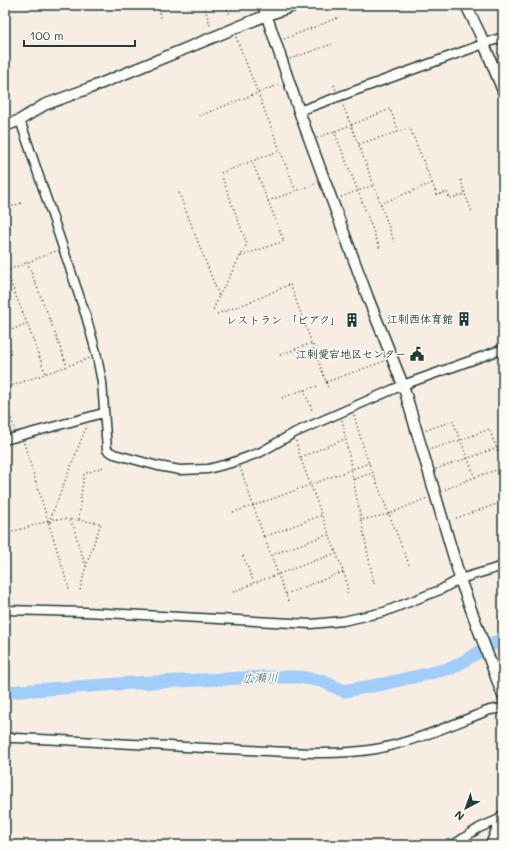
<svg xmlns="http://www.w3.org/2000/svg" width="508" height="850" viewBox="0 0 508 850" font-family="Mali,'Klee One',sans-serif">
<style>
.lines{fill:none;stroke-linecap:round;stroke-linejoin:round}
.river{stroke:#a0cdfa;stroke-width:13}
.minor-casing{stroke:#1f3d34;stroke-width:11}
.tertiary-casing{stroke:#1f3d34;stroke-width:13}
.path{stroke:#1f3d34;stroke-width:1.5;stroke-dasharray:1 3;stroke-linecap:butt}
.minor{stroke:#fdfcf7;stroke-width:8}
.tertiary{stroke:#fdfcf7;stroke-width:10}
.labels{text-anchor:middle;stroke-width:3;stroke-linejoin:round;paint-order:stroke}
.poi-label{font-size:11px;font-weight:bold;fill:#1f3d34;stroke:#fdfcf7;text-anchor:end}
.water-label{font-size:12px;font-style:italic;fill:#3f6166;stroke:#fdfcf7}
</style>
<rect width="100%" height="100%" fill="#f7ede3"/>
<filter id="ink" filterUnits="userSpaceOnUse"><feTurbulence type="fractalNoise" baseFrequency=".025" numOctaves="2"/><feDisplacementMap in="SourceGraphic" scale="8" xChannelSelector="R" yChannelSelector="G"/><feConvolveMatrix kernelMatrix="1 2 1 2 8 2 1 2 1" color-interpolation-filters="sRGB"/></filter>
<g filter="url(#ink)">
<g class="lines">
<path class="river" d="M5,692L133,683L267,677H299L322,681L344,691L383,684L452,668L503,638"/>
<defs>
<path id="minor" d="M299,111L503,37
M20,120L86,316L96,352L102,382L107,450L114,454L158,466L180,470L208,469L231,463L261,452L294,433L403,385L503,349
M5,440L103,413
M5,610L86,612L311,624L343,621L384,612L440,590L460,579L503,566
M5,738H16C94,741 171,747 249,750C291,752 334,756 376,749C414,742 453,724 490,710L503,708
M453,845L479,828L502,818"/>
<path id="tertiary" d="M263,5L299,111L368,298L403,385L462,585L503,696
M466,5L480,34L503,91
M5,126L20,120L44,105L90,88L267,15L296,5
M491,845L503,815"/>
</defs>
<use href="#minor" class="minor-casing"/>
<use href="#tertiary" class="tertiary-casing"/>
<path class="path" d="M157,5L161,19
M204,5L210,25
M226,5L230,15
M236,37L296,191L317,183
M284,39L340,17
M290,59L332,44
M334,85L336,90
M199,116L229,104L278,85
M334,131L358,191L380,249
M317,138L351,125L342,103
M359,144L410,128L432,183
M221,173L281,150
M461,180L465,194
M374,185L394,242
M179,193L219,296L213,310
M341,197L374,185L351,125L390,109L399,132
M268,201L296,191
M380,204L432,183L437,195L447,192L450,199L465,194L472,212
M5,209L21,203
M241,256L284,241L252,161
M27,262L49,317L67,366
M6,271L28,326L46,375
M6,271L56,251
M219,296L247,244L222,177
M217,314L253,301L290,284L328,387
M5,333L27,323
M280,355L312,343
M326,382L385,361
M5,388L90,358
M304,390L312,410
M282,398L300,391L318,386
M5,400L15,431
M354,415L365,453L389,514L427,498
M342,420L361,520L389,514L410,567
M426,430L453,421L475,477L444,490
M296,441L300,457L346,579L348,594
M24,443L69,589
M431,449L461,440L489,429L503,464
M301,457L345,439
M240,467L264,537
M436,469L503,446
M475,477L503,468
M354,479L373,473
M233,512L253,506L369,463
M456,518L503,502
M79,519L81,495L84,474L103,467
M361,520L374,584
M49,522L87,425
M50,522L53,519H69
M5,534L48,521
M271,555L329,534
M243,556L254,583L336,553
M80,590L86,566L101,523L69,519L74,528L79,547L86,566
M233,592L254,583
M286,594L343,572
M288,601L264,537L322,515"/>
<use href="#minor" class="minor"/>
<use href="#tertiary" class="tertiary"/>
</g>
</g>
<defs>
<symbol id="building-bare" viewBox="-9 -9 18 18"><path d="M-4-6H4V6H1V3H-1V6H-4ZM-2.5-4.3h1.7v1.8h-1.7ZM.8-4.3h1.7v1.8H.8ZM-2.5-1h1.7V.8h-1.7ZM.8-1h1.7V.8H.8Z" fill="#1f3d34" stroke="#fdfcf7" stroke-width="2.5" paint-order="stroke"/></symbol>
<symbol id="civic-bare" viewBox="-9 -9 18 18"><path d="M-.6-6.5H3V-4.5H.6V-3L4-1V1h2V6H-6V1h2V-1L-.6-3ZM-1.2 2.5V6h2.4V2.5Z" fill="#1f3d34" stroke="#fdfcf7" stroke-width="2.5" paint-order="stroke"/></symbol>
</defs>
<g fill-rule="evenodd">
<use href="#building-bare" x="454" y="309" width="20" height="20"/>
<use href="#building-bare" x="342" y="310" width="20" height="20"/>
<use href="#civic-bare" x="407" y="344" width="20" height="20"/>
</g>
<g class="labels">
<g class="poi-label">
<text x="453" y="323">江刺西体育館</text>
<text x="341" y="324">レストラン 「ビアク」</text>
<text x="406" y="358">江刺愛宕地区センター</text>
</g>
<g class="water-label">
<text transform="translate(260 678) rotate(-2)" y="4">広瀬川</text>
</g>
</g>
<rect width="508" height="850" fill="none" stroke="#fdfcf7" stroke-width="20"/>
<rect x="10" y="10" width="488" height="830" fill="none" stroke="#1f3d34" stroke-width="1.5" filter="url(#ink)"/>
<g transform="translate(466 808) rotate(221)" stroke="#fdfcf7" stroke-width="3" paint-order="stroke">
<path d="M0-3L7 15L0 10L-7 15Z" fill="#1f3d34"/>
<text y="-6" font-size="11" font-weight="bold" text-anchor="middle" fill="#1f3d34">N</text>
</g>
<path d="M24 40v6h111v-6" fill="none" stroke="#1f3d34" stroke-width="2"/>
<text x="30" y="40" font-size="12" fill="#1f3d34" stroke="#fdfcf7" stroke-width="3" paint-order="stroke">100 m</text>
</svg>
